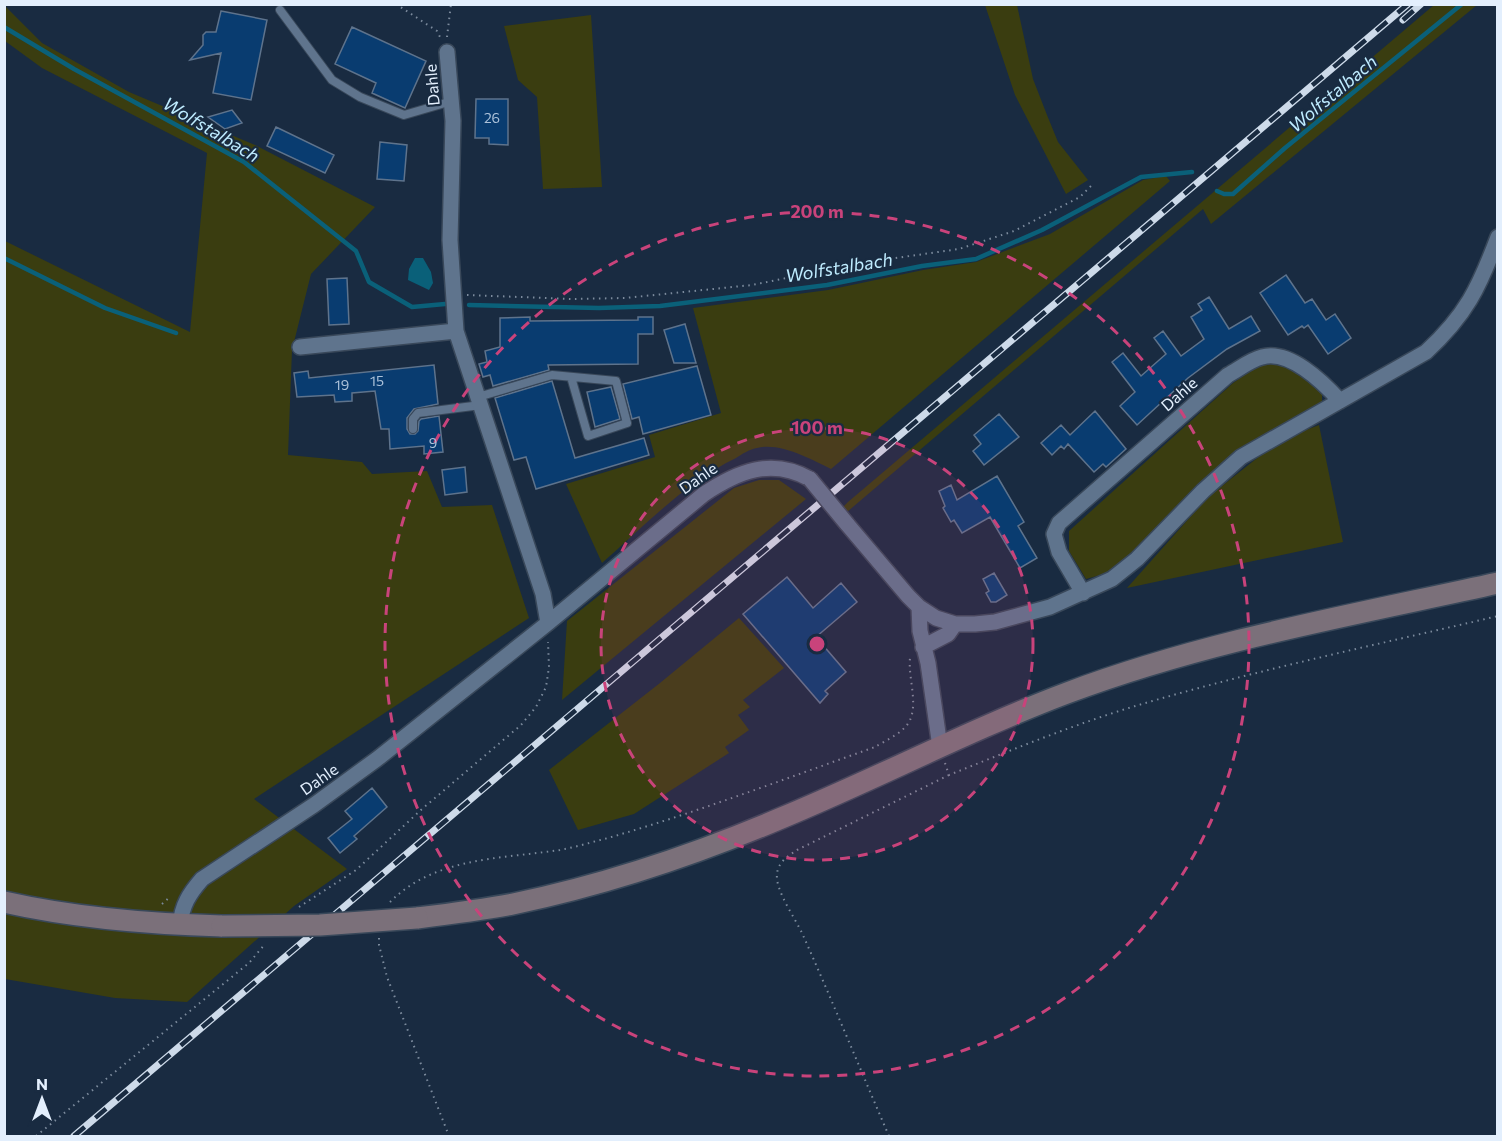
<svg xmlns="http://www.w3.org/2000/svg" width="1502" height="1141" viewBox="0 0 1502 1141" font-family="Commissioner,sans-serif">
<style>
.green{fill:#3a3d10}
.water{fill:#0a6079}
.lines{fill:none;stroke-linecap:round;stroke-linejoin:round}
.stream{stroke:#0a6079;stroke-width:4.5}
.building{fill:#093c70;stroke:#5e738c;stroke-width:1.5}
.lane-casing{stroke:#39485a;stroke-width:10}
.street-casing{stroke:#39485a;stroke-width:18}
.secondary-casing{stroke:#39485a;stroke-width:24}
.path{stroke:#7c8b9d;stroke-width:2;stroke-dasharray:1.5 4.5;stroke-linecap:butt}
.lane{stroke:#5f748d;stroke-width:8}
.street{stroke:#5f748d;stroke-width:15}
.secondary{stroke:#7b707a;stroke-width:21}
.rail-casing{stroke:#cddae9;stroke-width:7}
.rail{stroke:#192b41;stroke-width:4.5;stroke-dasharray:14;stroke-linecap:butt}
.street-bridge-casing{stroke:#39485a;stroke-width:18;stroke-linecap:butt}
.secondary-bridge-casing{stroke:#39485a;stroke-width:24;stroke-linecap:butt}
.street-bridge{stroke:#5f748d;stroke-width:15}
.secondary-bridge{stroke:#7b707a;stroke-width:21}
.ring{fill:none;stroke:#c9437b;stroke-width:3;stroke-dasharray:10 8}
.labels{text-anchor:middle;stroke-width:4.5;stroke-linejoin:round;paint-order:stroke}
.number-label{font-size:14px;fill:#acc2da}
.street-label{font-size:16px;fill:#e3effd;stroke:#192b41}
.water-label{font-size:18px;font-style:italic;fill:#bfecff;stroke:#192b41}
.centre{fill:#c9437b;stroke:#192b41;stroke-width:3}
.ring-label{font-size:18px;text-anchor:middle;font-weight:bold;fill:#c9437b;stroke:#192b41;stroke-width:4.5;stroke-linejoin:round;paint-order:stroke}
</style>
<rect width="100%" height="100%" fill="#192b41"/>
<path class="green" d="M4,5L42,43L129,92L255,145L375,207L311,274L292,350L288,455L362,462L372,474L427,471L442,507L492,505L529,618L254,799L347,869L294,906L187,1002L115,998L5,979V241L190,332L207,153L42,68L5,41Z
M985,5H1017L1033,79L1047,115L1058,142L1088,180L1066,194L1015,95Z
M1434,5H1477L1211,224L1203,209L847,512L843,507L848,502Z
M591,15L602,187L543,189L537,97L518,80L504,26Z
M1166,176L1170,181L831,469C811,459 780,442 757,448C750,449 742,454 736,458C686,482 643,527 602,563L566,484L655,457L649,435L721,413L693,308L828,290L923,270L976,262L1050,234L1143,180Z
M1264,362L1286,365L1322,393V402L1236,455L1196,486L1132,554L1108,573L1086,579L1069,551V531L1233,383Z
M1319,425L1343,542L1127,588L1208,497L1280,440Z
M759,480H779L806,499L562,700L567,621L734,488Z
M739,618L784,668L743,700L750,707L738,715L749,730L725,747L729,753L634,814L578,830L549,770L660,683Z"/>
<path class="water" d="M415,258H423L431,272L433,283L429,290L408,280L409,269Z"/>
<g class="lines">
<path class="stream" d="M4,27L74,69L244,162L356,251L369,282L412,307L445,304
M1217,191L1224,194H1233L1285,148L1462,4
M4,258L105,308L176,333
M469,305L599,308L660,306L827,285L922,266L976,259L1042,230L1141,177L1192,172"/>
</g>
<path class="building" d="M221,11L267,20L251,100L213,93L221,53L190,60L203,45V35L206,32H216Z
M352,27L426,61L405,108L372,93L376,83L335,64Z
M476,99H508V145L489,144V138H475Z
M232,110L242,123L225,129L208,117Z
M276,127L334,155L325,173L267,146Z
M380,142L407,145L404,181L377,179Z
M1286,275L1305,303L1312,299L1326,320L1335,314L1351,338L1328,354L1308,325L1304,328L1302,326L1288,335L1260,293Z
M347,278L349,324L329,325L327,279Z
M1209,297L1229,329L1251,316L1260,331L1227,349L1188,378L1137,425L1120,406L1135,392L1112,362L1123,353L1141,376L1166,354L1154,338L1163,331L1181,356L1204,339L1191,317L1202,310L1198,304Z
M530,317V321L638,320V317H653V334H638V364L548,365L549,370L493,386L490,375L483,377L479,364L487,362L485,351L500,347V318Z
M685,324L696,363H674L664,330Z
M434,365L438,404L414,409L407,418V429L410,434H415L418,431L419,421L421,419L439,416L443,452L424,454V446L390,449L389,429H381L375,391L352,393V401L335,402L334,395L297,397L294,373L308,371L309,378Z
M697,366L711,415L643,434L639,417L632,419L623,384Z
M552,381L575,458L644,438L649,455L536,489L526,457L514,460L495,398Z
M611,387L620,419L595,427L587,392Z
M1095,411L1126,449L1106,467L1103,464L1094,472L1068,444L1064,449L1061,446L1052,455L1041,443L1061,425L1070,435Z
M999,414L1019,437L984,465L973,451L981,444L974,435Z
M465,467L467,492L445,495L442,470Z
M997,476L1024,522L1018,526L1037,558L1020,568L990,517L962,533L954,520L951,522L943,508L945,506L939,491L951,485L957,500Z
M994,573L1007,595L996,602H991L986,593L989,591L983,579Z
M787,577L813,608L841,583L857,602L816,637L846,672L825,691L828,694L820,703L743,614Z
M372,788L387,807L354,836L357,839L340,853L328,838L352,819L345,811Z"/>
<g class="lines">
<defs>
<path id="lane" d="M280,10L332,80L360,97L404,115L452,101
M478,397L552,375L616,381L627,423L588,436L571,377
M413,429V419L418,413L481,405"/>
<path id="street" d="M447,52L453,121L450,240L456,331L543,594L548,623
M300,347L456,331
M847,524L908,596L919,607L936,618L955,624H975L995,622L1050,607L1112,579L1137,559L1203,491L1241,457L1426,352C1466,315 1479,288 1498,237
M1083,593L1059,552L1054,534L1059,523L1228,375C1239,369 1250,360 1262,357C1289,349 1323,382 1340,401
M919,607L920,631L928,663L940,747
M923,647L948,634L955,624
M180,925C182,905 189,894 202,879L314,805L377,759L548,623L704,494C737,472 771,457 810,479"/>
<path id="secondary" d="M4,902C75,918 150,924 222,926
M417,918C449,914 481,910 513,904C604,885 694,855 779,819C876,779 969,730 1067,693C1205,641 1353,615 1498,583"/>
</defs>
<use href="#lane" class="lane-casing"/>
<use href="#street" class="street-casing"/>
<use href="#secondary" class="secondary-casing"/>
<path class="path" d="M396,4L437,31L441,39
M447,37L451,4
M467,295L572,299L625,298L752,285L861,263L959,249L1014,231L1080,197L1092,185
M945,763L949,775C1009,751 1070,726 1132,707C1252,671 1375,645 1498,616
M390,902C435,857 500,859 560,850C576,847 592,842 608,838C698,812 787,778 875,747C886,740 904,733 910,720C918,702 908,677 910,658
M162,904L171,896
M299,907L356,870L422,809L521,725L536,707L546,687L549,667L548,642
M379,938V945L387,977L449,1136
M36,1136L249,963L265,944
M889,1136C860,1069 832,1000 802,933C795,918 775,890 777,874C778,862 788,856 797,850L949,775"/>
<use href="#lane" class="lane"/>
<use href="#street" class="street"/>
<use href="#secondary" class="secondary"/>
<defs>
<path id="rail" d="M1403,20L1421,4
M74,1136L1408,4"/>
</defs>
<use href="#rail" class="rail-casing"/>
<use href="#rail" class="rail"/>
<defs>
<path id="street-bridge" d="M810,479L847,524"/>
<path id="secondary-bridge" d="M222,926L320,925L417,918"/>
</defs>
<use href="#street-bridge" class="street-bridge-casing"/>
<use href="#secondary-bridge" class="secondary-bridge-casing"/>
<use href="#street-bridge" class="street-bridge"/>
<use href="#secondary-bridge" class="secondary-bridge"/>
</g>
<circle cx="817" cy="644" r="216" fill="#c9437b" fill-opacity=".12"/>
<g class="ring">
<circle cx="817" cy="644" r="216"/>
<circle cx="817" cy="644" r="432"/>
</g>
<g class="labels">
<g class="number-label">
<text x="492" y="123">26</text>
<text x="377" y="386">15</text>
<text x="342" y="390">19</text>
<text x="433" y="448">9</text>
</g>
<g class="street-label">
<text transform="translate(432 85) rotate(-95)" y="6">Dahle</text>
<text transform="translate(1179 394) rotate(-41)" y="6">Dahle</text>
<text transform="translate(698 478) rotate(-35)" y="6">Dahle</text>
<text transform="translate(319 779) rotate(-35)" y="6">Dahle</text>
</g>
<g class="water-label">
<text transform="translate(1333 94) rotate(-40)" y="6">Wolfstalbach</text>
<text transform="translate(211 130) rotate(31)" y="6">Wolfstalbach</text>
<text transform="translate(839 268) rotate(-9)" y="6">Wolfstalbach</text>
</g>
</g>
<circle cx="817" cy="644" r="9" class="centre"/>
<g class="ring-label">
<text x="817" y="218">200 m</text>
<text x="817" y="434">100 m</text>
</g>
<rect width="1502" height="1141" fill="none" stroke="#e3effd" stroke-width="12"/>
<g transform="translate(42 1099)" stroke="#192b41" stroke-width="4.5" paint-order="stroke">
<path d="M0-4.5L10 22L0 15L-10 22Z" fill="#e3effd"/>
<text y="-9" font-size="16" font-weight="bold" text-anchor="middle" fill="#e3effd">N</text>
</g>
</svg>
